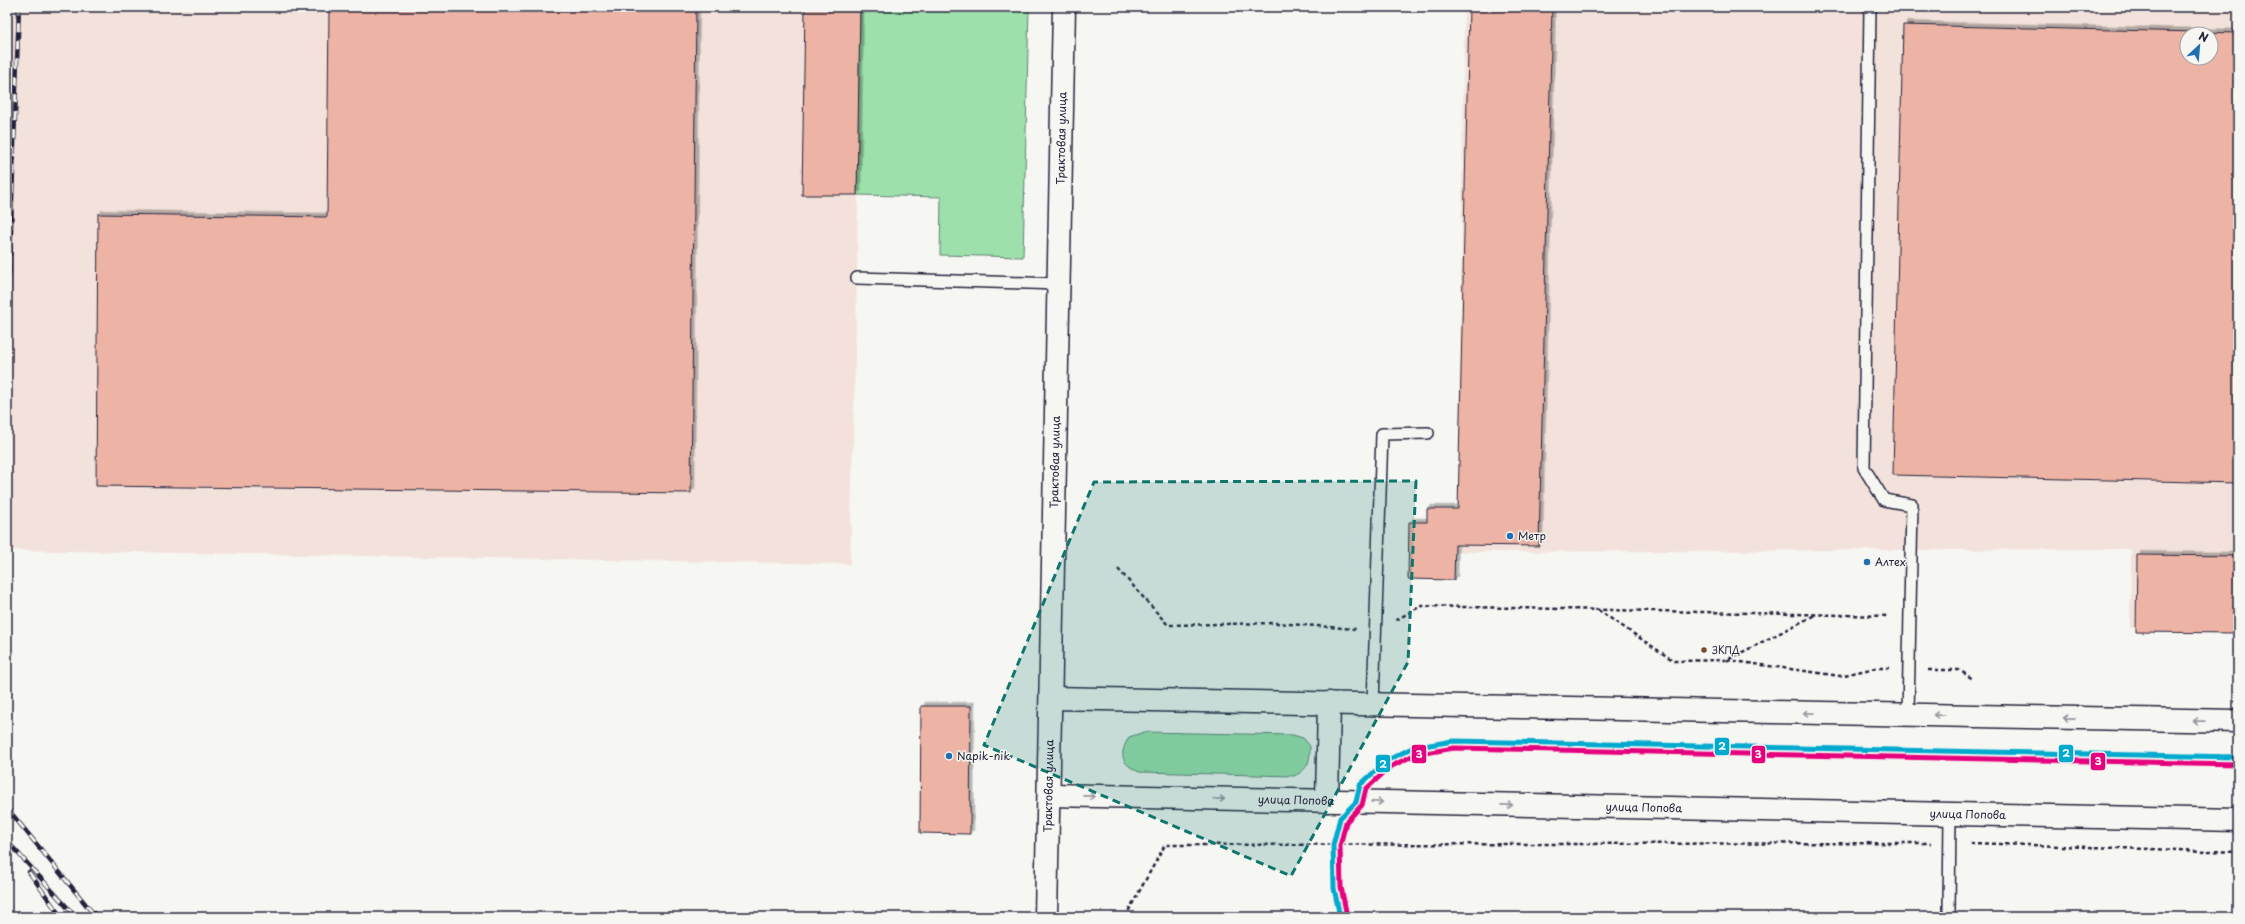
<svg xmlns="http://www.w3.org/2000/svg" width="2245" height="924" viewBox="0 0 2245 924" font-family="'Playpen Sans',sans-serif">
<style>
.built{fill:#f3e2db;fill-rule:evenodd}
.green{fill:#9de0ab;stroke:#608173}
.building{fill:#edb4a5;stroke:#22223b;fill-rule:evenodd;filter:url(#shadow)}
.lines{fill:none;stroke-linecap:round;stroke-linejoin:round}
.service-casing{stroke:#22223b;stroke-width:14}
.minor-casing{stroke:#22223b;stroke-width:25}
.secondary-casing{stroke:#22223b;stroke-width:25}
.path{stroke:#22223b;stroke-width:2.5;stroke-dasharray:4 3;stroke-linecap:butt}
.service{stroke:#f6f6f2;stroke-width:11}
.minor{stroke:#f6f6f2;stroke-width:22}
.secondary{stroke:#f6f6f2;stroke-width:22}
.rail-casing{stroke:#22223b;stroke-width:4.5}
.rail{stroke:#f6f6f2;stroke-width:3;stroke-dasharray:9;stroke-linecap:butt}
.tram-1-casing{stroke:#f6f6f2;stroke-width:8}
.tram-2-casing{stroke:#f6f6f2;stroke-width:8}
.tram-1{stroke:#00a9ce;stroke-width:5}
.tram-2{stroke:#e5007d;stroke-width:5}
.oneway{stroke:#9797a0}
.marked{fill:#0f766e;fill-opacity:0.2;stroke:#0f766e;stroke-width:3;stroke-dasharray:8 5;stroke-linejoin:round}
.poi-dot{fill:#1f6fb2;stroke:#f6f6f2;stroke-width:1.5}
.bus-dot{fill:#7a4b2a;stroke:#f6f6f2;stroke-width:1.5}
.labels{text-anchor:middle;stroke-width:3;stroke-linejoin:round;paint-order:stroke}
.bus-label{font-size:10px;fill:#22223b;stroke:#f6f6f2;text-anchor:start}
.street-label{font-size:11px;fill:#22223b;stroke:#f6f6f2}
.poi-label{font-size:11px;fill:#22223b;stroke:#f6f6f2;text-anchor:start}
.line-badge{stroke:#f6f6f2;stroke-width:1.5}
.badge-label{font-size:11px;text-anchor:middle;font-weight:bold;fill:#fff}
</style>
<defs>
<filter id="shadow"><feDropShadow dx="3.5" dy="-3.5" stdDeviation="0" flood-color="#0004"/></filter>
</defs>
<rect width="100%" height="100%" fill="#f6f6f2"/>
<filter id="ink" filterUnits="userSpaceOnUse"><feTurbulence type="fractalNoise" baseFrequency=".025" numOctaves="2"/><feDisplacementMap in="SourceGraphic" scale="8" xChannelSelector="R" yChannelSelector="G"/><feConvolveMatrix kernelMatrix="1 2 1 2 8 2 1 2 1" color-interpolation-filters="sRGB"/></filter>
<g filter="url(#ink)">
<path class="built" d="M7,7H860L857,278L850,564L7,550Z
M1464,7H2238V630L2130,628L2131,549L1458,552ZM2187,34H2211V58H2187Z"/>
<path class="green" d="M860,7H1029L1023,257L940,255L941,197L857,195Z
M1144,732L1293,735L1303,738L1310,746C1310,761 1309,769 1294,776L1139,772C1120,763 1119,754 1129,737Z"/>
<path class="building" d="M329,7H696L691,493L96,486L98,214L327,217Z
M805,7H860L857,195H802Z
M1469,7H1552L1539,546L1455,545L1454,580L1408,579L1409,522H1427V509H1458Z
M1903,25L2238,33V483L1893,475ZM2187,34H2211V58H2187Z
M2137,555L2238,556V633L2136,632Z
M921,706H971L970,834L920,833Z"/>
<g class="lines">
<defs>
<path id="service" d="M1870,7L1864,468L1884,500L1912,505L1908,715
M857,278L1059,284
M1373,704L1382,434L1428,433
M1949,913L1950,814"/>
<path id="minor" d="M1327,801L1329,703"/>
<g id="secondary">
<path d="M1051,698L2238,721"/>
<path id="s1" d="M1050,795L2238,820"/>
<path id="s2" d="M1046,917L1064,7"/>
</g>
</defs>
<use href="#service" class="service-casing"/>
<use href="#minor" class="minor-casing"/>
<use href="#secondary" class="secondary-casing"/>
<path class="path" d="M1118,569L1168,625L1277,623L1356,629
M1598,610L1674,661L1727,660L1815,615
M1396,620L1421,606L1889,616
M1727,660L1840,676L1875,668H1889
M1928,670H1959L1973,679
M1970,843L2238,852
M1125,917L1165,845L1931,843"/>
<use href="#service" class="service"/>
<use href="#minor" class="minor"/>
<use href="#secondary" class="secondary"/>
<defs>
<path id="rail" d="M7,337L19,7
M7,808L92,912L99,917
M7,841L76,917
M29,872L61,917"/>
</defs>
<use href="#rail" class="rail-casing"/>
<use href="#rail" class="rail"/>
<defs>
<path id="tram-1" d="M1340,917L1334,888L1333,845L1340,818L1356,802L1360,785L1386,761L1412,748L1453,741L2238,757"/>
<path id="tram-2" d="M1347,916L1341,887L1340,846L1346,822L1362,805L1366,789L1390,767L1414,755L1454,748L2238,764"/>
</defs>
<use href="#tram-1" class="tram-1-casing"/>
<use href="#tram-2" class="tram-2-casing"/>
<use href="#tram-1" class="tram-1"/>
<use href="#tram-2" class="tram-2"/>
</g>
<defs><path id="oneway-shaft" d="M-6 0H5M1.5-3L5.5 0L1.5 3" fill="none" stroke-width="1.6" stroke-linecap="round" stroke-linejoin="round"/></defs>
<g class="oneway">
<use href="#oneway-shaft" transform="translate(1809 713) rotate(-179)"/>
<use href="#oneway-shaft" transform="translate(1939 715) rotate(-179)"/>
<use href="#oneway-shaft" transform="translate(2069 718) rotate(-179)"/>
<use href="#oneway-shaft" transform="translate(2199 721) rotate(-179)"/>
<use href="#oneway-shaft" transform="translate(1089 796) rotate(1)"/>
<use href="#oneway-shaft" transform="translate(1219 799) rotate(1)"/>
<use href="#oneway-shaft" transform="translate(1377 802) rotate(1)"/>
<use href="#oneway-shaft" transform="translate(1507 805) rotate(1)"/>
</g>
</g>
<path class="marked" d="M1416,481L1408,662L1291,876L984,745L1094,482Z"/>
<g class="poi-dot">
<circle cx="1510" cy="536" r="4"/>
<circle cx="1867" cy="562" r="4"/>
<circle cx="949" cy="756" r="4"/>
</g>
<circle class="bus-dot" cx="1704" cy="650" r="3.5"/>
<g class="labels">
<g class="bus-label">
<text x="1712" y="654">ЗКПД</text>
</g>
<g class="street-label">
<text dy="4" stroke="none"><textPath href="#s2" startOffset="779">Трактовая улица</textPath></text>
<text dy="4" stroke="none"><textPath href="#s2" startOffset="455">Трактовая улица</textPath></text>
<text dy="4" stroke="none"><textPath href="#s2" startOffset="131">Трактовая улица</textPath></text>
<text dy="4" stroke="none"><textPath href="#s1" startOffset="246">улица Попова</textPath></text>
<text dy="4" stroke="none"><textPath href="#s1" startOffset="594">улица Попова</textPath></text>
<text dy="4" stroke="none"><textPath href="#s1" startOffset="918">улица Попова</textPath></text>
</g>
<g class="poi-label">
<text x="1518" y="540">Метр</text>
<text x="1875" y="566">Алтех</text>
<text x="957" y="760">Napik-nik</text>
</g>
</g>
<g class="line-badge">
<rect x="1714" y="737" width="16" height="19" rx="4" fill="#00a9ce"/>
<rect x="2058" y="744" width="16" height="19" rx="4" fill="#00a9ce"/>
<rect x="1411" y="744" width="16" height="20" rx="4" fill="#e5007d"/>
<rect x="1751" y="745" width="15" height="19" rx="4" fill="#e5007d"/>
<rect x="2090" y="752" width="16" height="19" rx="4" fill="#e5007d"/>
<rect x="1375" y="754" width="16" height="19" rx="4" fill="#00a9ce"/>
</g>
<g class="badge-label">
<text x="1722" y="750">2</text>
<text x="2066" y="757">2</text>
<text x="1419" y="758">3</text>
<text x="1758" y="758">3</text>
<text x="2098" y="765">3</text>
<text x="1383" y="768">2</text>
</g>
<rect width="2245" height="924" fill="none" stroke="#f6f6f2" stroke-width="24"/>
<rect x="12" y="12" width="2221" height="900" fill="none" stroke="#22223b" stroke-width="1.5" filter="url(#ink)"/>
<g transform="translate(2199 46) rotate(26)"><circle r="19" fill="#f6f6f2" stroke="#a1a1a9"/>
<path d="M0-3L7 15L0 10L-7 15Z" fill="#1f6fb2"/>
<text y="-6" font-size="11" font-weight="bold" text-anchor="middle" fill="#22223b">N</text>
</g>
</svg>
